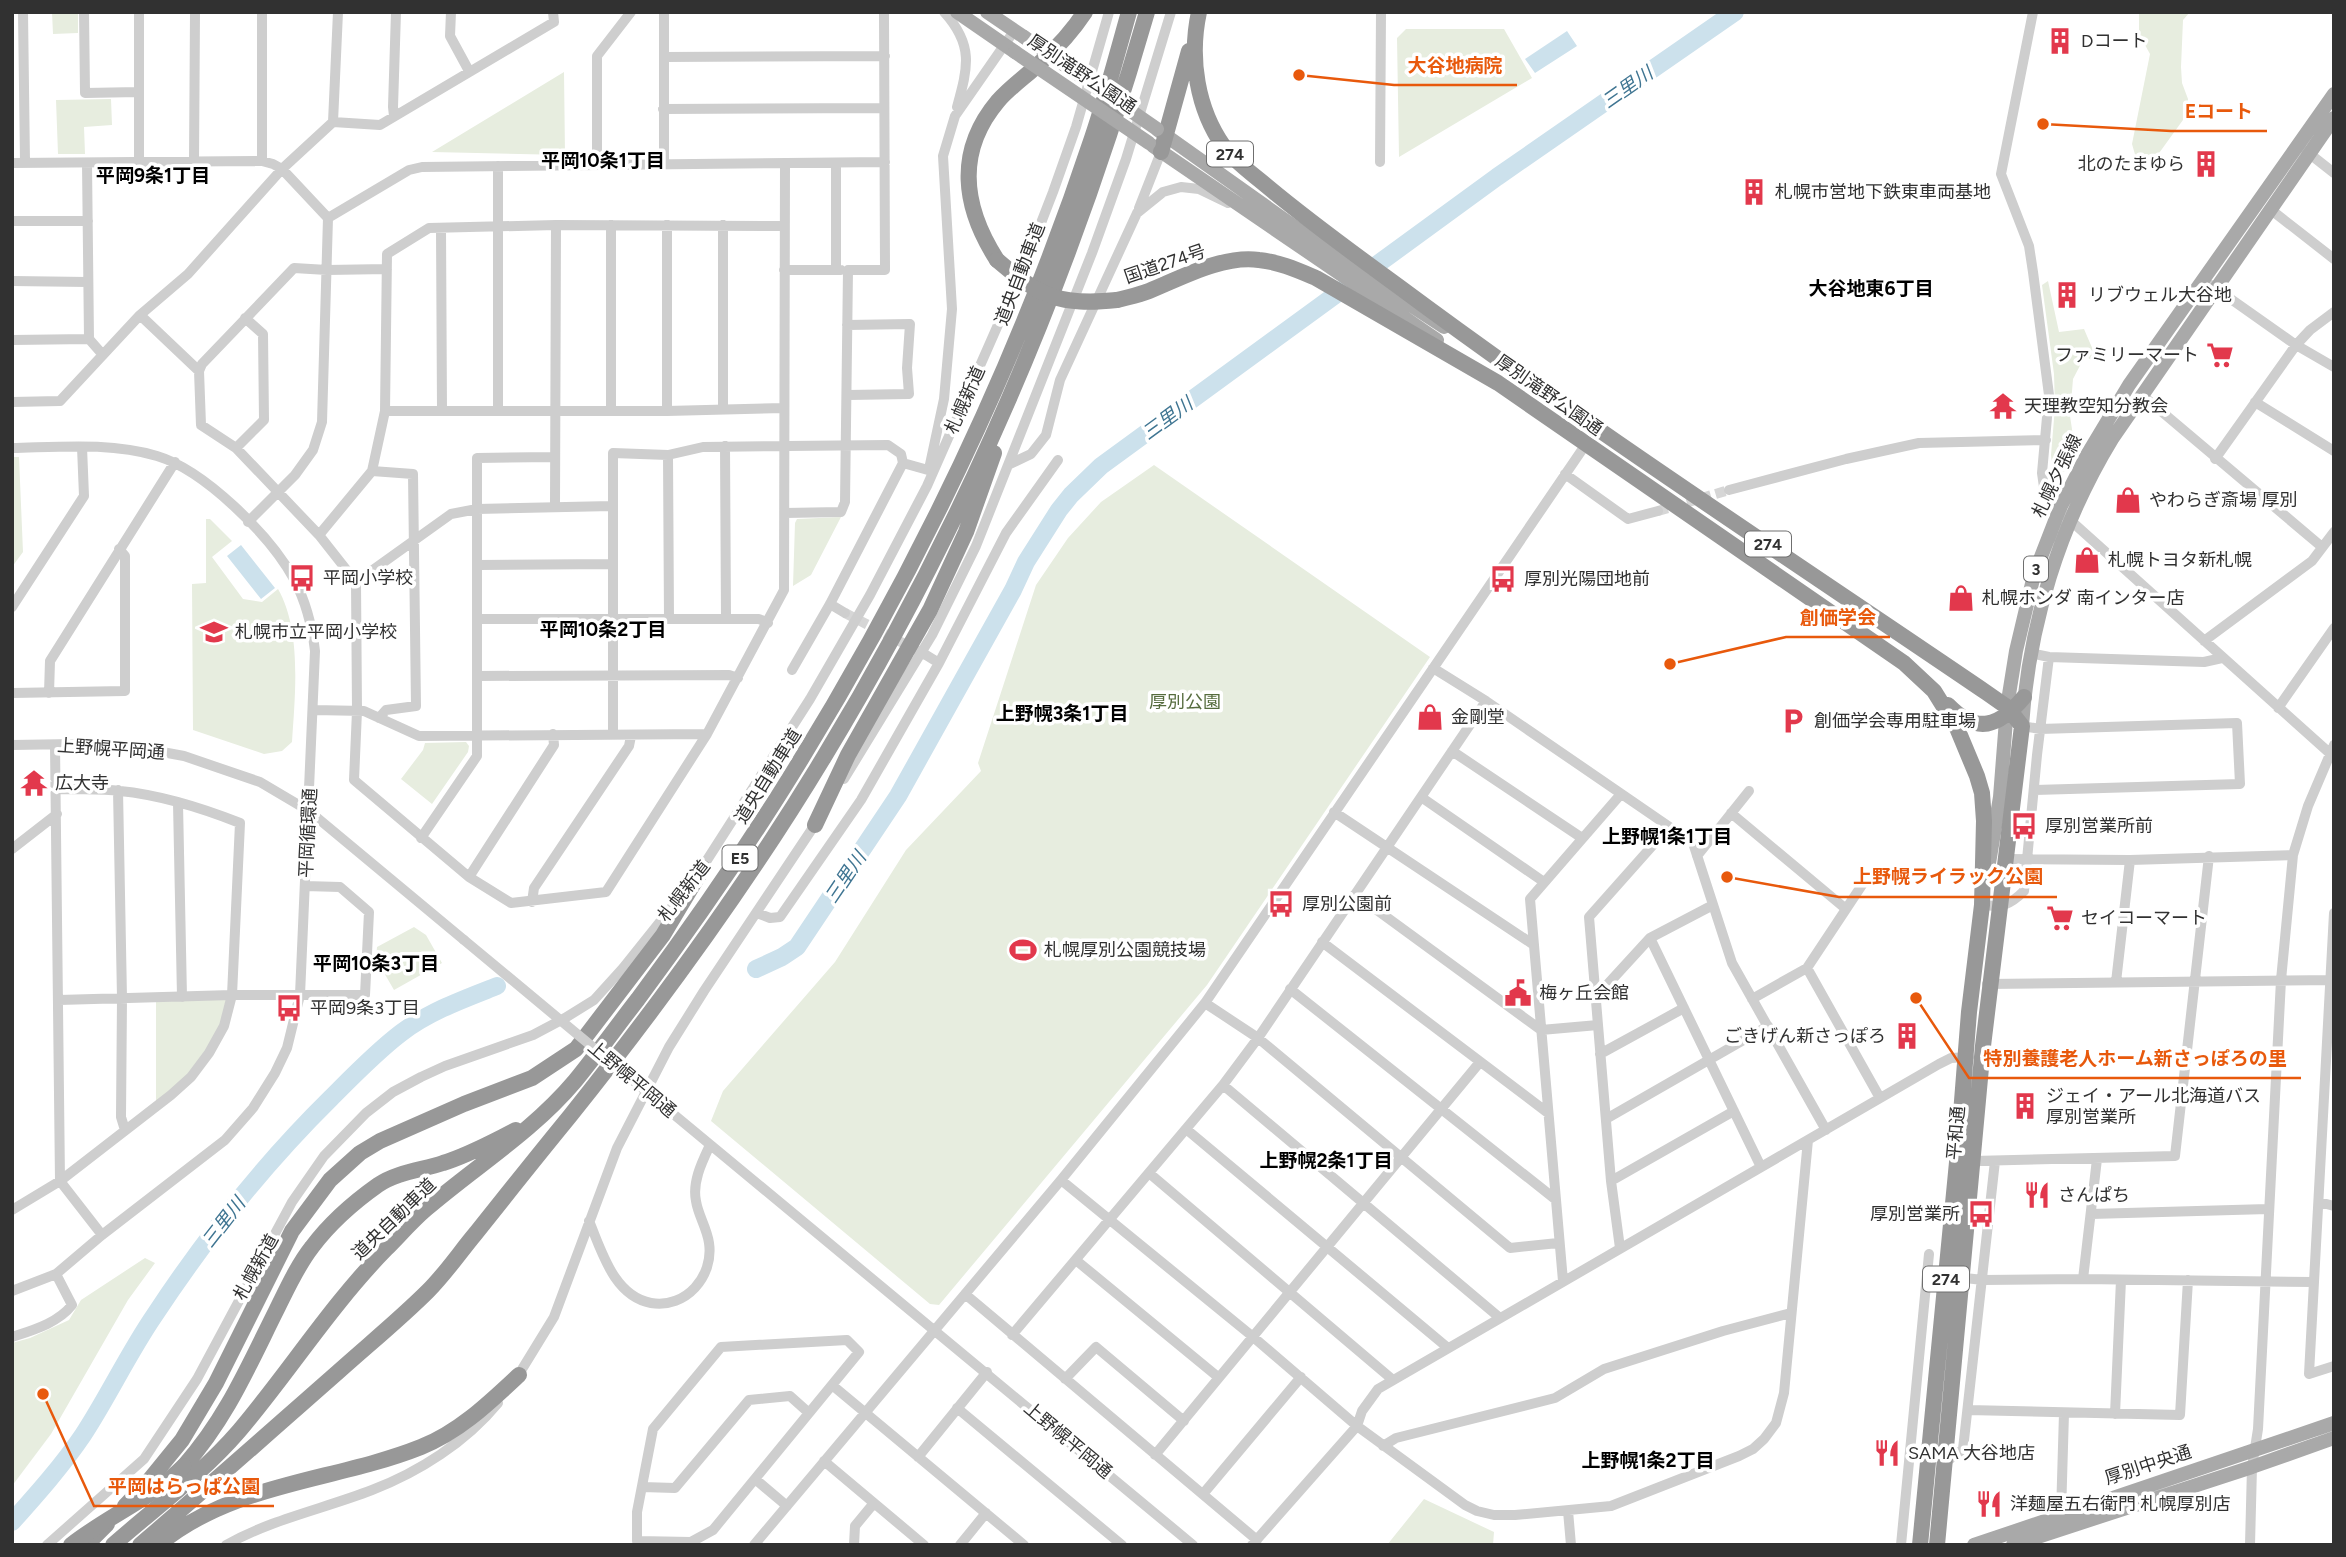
<svg xmlns="http://www.w3.org/2000/svg" width="2346" height="1557" viewBox="0 0 2346 1557" font-family="Figtree,'Noto Sans JP',sans-serif">
<style>
.green{fill:#e7eddf}
.water{fill:#cce1ec}
.lines{fill:none;stroke-linecap:round;stroke-linejoin:round}
.river{stroke:#cce1ec;stroke-width:18}
.minor-tunnel{stroke:#d6d6d6;stroke-width:10;stroke-dasharray:10 5;stroke-linecap:butt}
.minor{stroke:#cecece;stroke-width:10}
.major{stroke:#a9a9a9;stroke-width:14}
.highway{stroke:#989898;stroke-width:16}
.minor-bridge{stroke:#cecece;stroke-width:10}
.major-bridge{stroke:#a9a9a9;stroke-width:14}
.highway-bridge{stroke:#989898;stroke-width:16}
.labels{text-anchor:middle;stroke-width:7;stroke-linejoin:round;paint-order:stroke}
.shield{fill:#fff;stroke:#6f6f6f;stroke-width:2}
.shield-label{font-size:16px;font-weight:bold;fill:#313131}
.poi-label{font-size:18px;fill:#313131;stroke:#fff;text-anchor:start}
.street-label{font-size:18px;fill:#313131;stroke:#fff}
.park-label{font-size:18px;fill:#566c3e;stroke:#fff}
.water-label{font-size:19px;font-style:italic;fill:#3f7592;stroke:#fff}
.neighbourhood-label{font-size:19px;font-weight:bold;fill:#000;stroke:#fff}
.leader{fill:none;stroke:#e8590c;stroke-width:2.5}
.callout-dot{fill:#e8590c;stroke:#fff;stroke-width:2.5}
.callout-label{font-size:19px;text-anchor:middle;font-weight:bold;fill:#e8590c;stroke:#fff;stroke-width:7;stroke-linejoin:round;paint-order:stroke}
</style>
<rect width="100%" height="100%" fill="#fff"/>
<path class="green" d="M52,12H78V33L53,34Z
M2139,12H2190L2183,20L2181,67L2182,83L2188,99V113L2149,167L2136,158L2132,144L2150,54L2139,34Z
M1406,29H1504L1532,78L1399,157L1397,38Z
M564,72L565,155L432,152Z
M111,99L112,125L84,127L85,154H58L56,100Z
M2048,281L2059,332L2084,329L2096,357L2093,361L2085,356L2073,379L2070,416L2075,449L2065,471L2053,476L2051,455L2055,407L2054,374L2042,285Z
M12,457H19L23,552L12,567Z
M1154,465L1430,657L1207,985L939,1305L930,1304L711,1121L723,1091L835,962L906,850L981,771L978,763L1036,585L1068,538L1101,502Z
M841,517L811,575L793,586L795,523L797,519Z
M206,519H210L232,541L212,557L243,599L262,602L278,589C302,631 295,695 292,742L282,751L264,754L193,730L192,584L206,583Z
M466,742L469,746L468,752L432,804L401,779L423,750L425,743Z
M414,927L426,935L442,963L394,990L376,959L377,947Z
M232,995L209,1053L156,1106V997Z
M145,1258L155,1263L128,1300L51,1434L12,1486V1343L30,1338L69,1320L81,1300Z
M1424,1499L1494,1532L1493,1545H1387Z"/>
<path class="water" d="M1567,31L1577,46L1535,73L1525,59Z
M241,545L275,588L261,599L227,556Z"/>
<g class="lines">
<path class="river" d="M756,969L782,957L797,947L898,796L1013,590L1026,562L1059,510L1071,495L1101,466L1497,177L1735,12
M12,1522C37,1494 62,1466 83,1435C108,1397 128,1354 154,1316C206,1237 264,1164 331,1098C354,1075 376,1052 401,1033C430,1011 464,999 497,986"/>
<path class="minor-tunnel" d="M1658,511L1729,490
M845,613L926,655"/>
<path class="minor" d="M23,12L25,163
M84,12L85,93L139,92
M451,12L450,36L469,71
M664,12V164
M944,12C974,45 968,67 957,107
M2033,12L2001,174L2029,246L2033,272L2049,395L2042,473L2044,487L2047,494L2070,520L2334,757
M664,57L885,56
M663,109L884,108
M394,116L393,107L396,12
M333,122L380,125L554,22L553,12
M2306,151L2334,173
M194,161L195,12
M262,161V12
M1380,162L1381,12
M12,163L262,161L273,164L282,169L328,218
M87,163L89,339L103,355
M139,163V12
M836,163V270
M597,165V56L631,12
M1139,208L1161,152
M2270,209L2334,259
M12,221H88
M441,228L442,410
M387,269L327,270L294,268L202,364L199,371L201,425L236,448L319,535L356,582L357,711L354,780L469,877L511,903L606,892L707,734
M784,270H841
M12,281L88,282
M2211,285L2296,345L2334,367
M140,315L199,371
M847,325L910,324L907,368L909,394L848,395
M12,340L89,339
M2142,395L2322,547
M12,402L60,401L140,315L188,274L282,169L333,122L338,12
M2255,402L2334,451
M498,410V166
M723,410V225
M385,411H667L784,408
M611,411V225
M667,411V225
M725,446L726,619
M12,448C59,447 111,442 157,456C204,470 270,535 294,579C306,602 312,625 315,651L300,995L287,1048L275,1073L253,1108L225,1140L102,1235L56,1274L12,1291
M236,448L264,420L263,334L245,318
M668,455L669,619
M2215,459L2296,345L2310,330L2334,312
M1010,464L1031,454L1046,435L1060,380L1137,213L1163,192L1181,187L1199,189L1228,203
M929,469L944,399L952,309L943,156L955,116L1014,31
M372,471L413,474L416,706L386,710L379,718
M1565,474L1628,519L1658,511
M1729,490L1846,459L1919,443L2046,440
M555,507L556,225
M785,513L841,512L845,502L848,270H885L884,12
M248,522L295,475L313,450L322,422L328,218L409,170L422,167L885,162
M319,535L372,471L385,411L387,254L429,228L556,225L784,226
M478,565L613,564
M356,582L451,514L477,509L612,506
M830,604L845,613
M12,607L84,496L82,447
M477,619H759L768,623
M2204,641L2312,561L2334,532
M2030,653L2049,657L2204,662L2222,658
M939,663L1006,533L1058,460
M1433,668L1486,701L1693,843L1732,963L1826,1130
M792,670L830,604L903,463
M477,676L729,675L738,678
M12,693L125,691V556L119,549
M49,693L50,661L175,462
M2278,708L2334,628
M314,710L364,711L419,736L707,734L784,590L785,163
M2022,726L2040,729L2237,723L2240,784L2035,790
M613,735V453L668,455L703,447L888,445L901,454L903,463L928,470
M12,745L73,744L135,747L184,756L260,782L309,811L464,940
M55,745L60,1181L102,1235
M1452,751L1582,838
M844,779L932,635L976,546L1092,253L1126,159L1171,12
M118,790L122,998L121,1117L125,1130
M1421,797L1544,882
M178,803L182,997
M1334,812L1534,945
M1731,813L1846,909
M421,838L477,756V458L555,457
M12,849L57,814
M1697,856L1749,791
M2005,859L2130,860L2293,855
M700,871L810,699L870,595L927,486L1027,259L1053,192L1076,127L1109,12
M469,877L554,745L553,734
M1355,894L1541,1030L1598,1025
M532,902L534,888L629,746L631,736
M1982,905C2002,907 2009,906 2024,891L2037,755L2049,657
M757,913L770,918L780,917L861,800L939,663L926,655
M2334,913L2309,1374L2334,1366
M1650,938L1761,1167
M1322,942L1548,1113
M1807,968L1880,1098
M2116,982L2130,860
M1987,984L2334,980
M1290,989L1555,1199
M1596,997L1650,938L1713,905
M1752,999L1807,968L1862,885
M59,1000L232,995H365L369,912L340,887L305,886
M1205,1003L1258,1038L1510,1248L1558,1243
M1600,1054L1684,1008
M1223,1085L1500,1318
M660,1103L1193,1545
M1606,1119L1768,1026
M1186,1129L1448,1348
M1973,1161L2175,1156L2209,856
M1149,1173L1393,1380
M1061,1180L1252,1336L1357,1426L1465,1505L1477,1511L1494,1515H1515L1611,1506L1739,1456L1753,1449L1764,1439L1776,1423L1784,1393L1808,1140
M1611,1181L1734,1111
M2319,1202L2334,1206
M12,1210L60,1181L171,1095L191,1077L209,1053L224,1026L232,995L240,823C202,808 161,795 120,791C99,788 77,790 55,789
M2091,1214L2268,1209
M589,1221C602,1252 614,1296 651,1303C686,1309 714,1276 709,1243C707,1228 698,1215 696,1201C692,1182 702,1162 710,1145
M1620,1248L1611,1181L1589,917L1669,827
M1077,1261L1218,1377
M1956,1277L1983,1280L2083,1279L2314,1282
M2083,1279L2097,1159
M1563,1281L1530,899L1621,794
M965,1294L1257,1540
M1012,1335L1223,1085L1258,1038L1486,701
M12,1337C33,1330 58,1323 72,1305L56,1274
M847,1340L859,1352L713,1530L691,1542L637,1541V1512L653,1429L721,1347Z
M516,1379L554,1317L617,1148L669,1047L704,991L818,820
M1065,1379L1096,1347L1184,1421
M832,1385L1024,1545
M957,1408L1122,1545
M1968,1410L2180,1415L2188,1280
M2115,1414L2121,1280
M1383,1446L1396,1438L1555,1398L1604,1369L1723,1331L1791,1313
M1155,1455L1480,1062
M918,1457L987,1372
M824,1461L924,1545
M1946,1462L1963,1449L1995,1161
M755,1479L787,1506
M642,1487L675,1488L749,1400L790,1396L809,1413
M1203,1494L1301,1377
M1568,1511L1571,1545
M2061,1514L2064,1413
M47,1545L144,1459L197,1379L292,1202L324,1156L366,1113L393,1092L421,1077L445,1066L533,1035L565,1018L594,1000L623,968L675,903
M226,1545C272,1519 323,1509 372,1490C419,1472 466,1442 498,1403
M754,1545L1061,1180L1205,1003L1586,444
M854,1545L855,1526L874,1503
M960,1545L986,1513
M1252,1545L1357,1426L1362,1411L1378,1389L1939,1064L1951,1058L1969,1057
M1901,1545L1929,1254
M2250,1545L2252,1467L2258,1429L2281,980L2293,855L2308,806L2334,745"/>
<path class="major" d="M957,12L1015,52
M987,12L1024,37
M1158,130L1337,257L1444,327
M1153,146L1437,340
M2022,726C2029,625 2059,526 2112,439L2334,118
M1988,869L2000,797L2007,707L2016,651L2034,575L2060,508L2087,455L2129,385L2334,94
M1974,1545L2334,1423
M2013,1545L2252,1467L2334,1438"/>
<path class="highway" d="M1199,12C1189,58 1197,109 1224,147C1236,163 1253,174 1268,187C1310,222 1354,254 1398,286C1589,428 1790,559 1987,693L2007,707L2022,726L1983,1046L1937,1545
M1161,152L1189,51
M997,260C963,207 955,152 998,101C1011,86 1028,75 1042,61C1058,47 1073,30 1085,12
M1117,300C1128,297 1139,295 1149,291C1181,278 1222,255 1259,260C1279,262 1297,270 1316,278L1498,383L1904,663L1934,691L1957,728L1977,776L1982,793L1984,821L1982,905L1969,1012L1958,1152L1920,1545
M1948,705C1977,735 1999,727 2024,697
M815,825L848,755L930,610L966,532L994,453
M184,1466C226,1419 248,1367 276,1311C287,1289 297,1266 312,1247C330,1223 354,1202 378,1185C397,1172 422,1170 443,1163C469,1155 492,1142 516,1130
M125,1506L147,1483L182,1440L216,1383L292,1231L330,1180L360,1153L380,1141L464,1104L532,1078L576,1049L663,935L703,868
M86,1545L107,1524
M113,1545C155,1508 202,1474 239,1431C289,1372 331,1305 386,1249C399,1236 412,1221 426,1209C476,1166 532,1132 575,1081C597,1054 617,1026 638,999C687,933 733,867 777,798C907,592 1015,370 1092,138C1106,97 1117,54 1129,12
M140,1545C207,1488 272,1430 338,1372C368,1345 400,1319 428,1291C446,1273 460,1252 476,1233C507,1194 538,1155 570,1116C661,1002 748,883 824,757C965,525 1072,273 1147,12
M158,1545C234,1482 333,1482 421,1447C459,1432 489,1403 519,1375"/>
<path class="minor-bridge" d="M464,940L660,1103"/>
<path class="major-bridge" d="M1024,37L1157,129
M1015,52L1149,143"/>
<path class="highway-bridge" d="M997,260C1040,297 1060,306 1117,300
M71,1545C108,1516 151,1499 184,1466"/>
</g>
<defs>
<symbol id="building-bare" viewBox="-9 -9 18 18"><path d="M-4-6H4V6H1V3H-1V6H-4ZM-2.5-4.3h1.7v1.8h-1.7ZM.8-4.3h1.7v1.8H.8ZM-2.5-1h1.7V.8h-1.7ZM.8-1h1.7V.8H.8Z" fill="#e2384c" stroke="#fff" stroke-width="2.5" paint-order="stroke"/></symbol>
<symbol id="supermarket-bare" viewBox="-9 -9 18 18"><path d="M-6-5.5h2.5l.6 2H6L4.5 2H-2.5L-4.4-4H-6ZM-1.5 3.2a1.3 1.3 0 1 0 .1 0ZM3 3.2a1.3 1.3 0 1 0 .1 0Z" fill="#e2384c" stroke="#fff" stroke-width="2.5" paint-order="stroke"/></symbol>
<symbol id="temple-bare" viewBox="-9 -9 18 18"><path d="M0-6L5-2H3V0L6.5 2.5H4V6H1.5V3h-3V6H-4V2.5H-6.5L-3 0V-2H-5Z" fill="#e2384c" stroke="#fff" stroke-width="2.5" paint-order="stroke"/></symbol>
<symbol id="shop-bare" viewBox="-9 -9 18 18"><path d="M-5-2.5h2.3a2.7 3.5 0 0 1 5.4 0H5L5.5 6h-11ZM-1.5-2.5h3a1.5 2.3 0 0 0-3 0Z" fill="#e2384c" stroke="#fff" stroke-width="2.5" paint-order="stroke"/></symbol>
<symbol id="bus-bare" viewBox="-9 -9 18 18"><path d="M-5-6H5V4H4V6H2V4H-2V6H-4V4H-5ZM-3.5-4V0h7V-4ZM-3.5 1.2v1.5H-2V1.2ZM2 1.2v1.5H3.5V1.2Z" fill="#e2384c" stroke="#fff" stroke-width="2.5" paint-order="stroke"/></symbol>
<symbol id="school-bare" viewBox="-9 -9 18 18"><path d="M0-5L7-2L0 1L-7-2ZM-4 1L0 2.5L4 1V4Q0 6-4 4Z" fill="#e2384c" stroke="#fff" stroke-width="2.5" paint-order="stroke"/></symbol>
<symbol id="parking-bare" viewBox="-9 -9 18 18"><path d="M-3.5-5.5H1a3.5 3.5 0 0 1 0 7H-1V5.5H-3.5ZM-1-3.4V-.6H.8a1.4 1.4 0 0 0 0-2.8Z" fill="#e2384c" stroke="#fff" stroke-width="2.5" paint-order="stroke"/></symbol>
<symbol id="stadium-bare" viewBox="-9 -9 18 18"><path d="M0-5a6.5 5 0 1 0 0 10a6.5 5 0 1 0 0-10ZM-3.5-1.8h7v3.6h-7Z" fill="#e2384c" stroke="#fff" stroke-width="2.5" paint-order="stroke"/></symbol>
<symbol id="civic-bare" viewBox="-9 -9 18 18"><path d="M-.6-6.5H3V-4.5H.6V-3L4-1V1h2V6H-6V1h2V-1L-.6-3ZM-1.2 2.5V6h2.4V2.5Z" fill="#e2384c" stroke="#fff" stroke-width="2.5" paint-order="stroke"/></symbol>
<symbol id="restaurant-bare" viewBox="-9 -9 18 18"><path d="M-5-6h1v4h1v-4h1v4h1v-4h1v5L-1.5 .5V6h-2V.5L-5-1ZM5-6V6H3V1.5H1.5Q1.5-4 5-6Z" fill="#e2384c" stroke="#fff" stroke-width="2.5" paint-order="stroke"/></symbol>
</defs>
<g fill-rule="evenodd">
<use href="#building-bare" x="2041" y="22" width="38" height="38"/>
<use href="#building-bare" x="2187" y="145" width="38" height="38"/>
<use href="#building-bare" x="1735" y="173" width="38" height="38"/>
<use href="#building-bare" x="2048" y="276" width="38" height="38"/>
<use href="#supermarket-bare" x="2201" y="336" width="38" height="38"/>
<use href="#temple-bare" x="1984" y="387" width="38" height="38"/>
<use href="#shop-bare" x="2109" y="481" width="38" height="38"/>
<use href="#shop-bare" x="2068" y="541" width="38" height="38"/>
<use href="#bus-bare" x="283" y="559" width="38" height="38"/>
<use href="#bus-bare" x="1484" y="560" width="38" height="38"/>
<use href="#shop-bare" x="1942" y="579" width="38" height="38"/>
<use href="#school-bare" x="195" y="613" width="38" height="38"/>
<use href="#shop-bare" x="1411" y="698" width="38" height="38"/>
<use href="#parking-bare" x="1774" y="702" width="38" height="38"/>
<use href="#temple-bare" x="15" y="764" width="38" height="38"/>
<use href="#bus-bare" x="2005" y="807" width="38" height="38"/>
<use href="#bus-bare" x="1262" y="885" width="38" height="38"/>
<use href="#supermarket-bare" x="2041" y="899" width="38" height="38"/>
<use href="#stadium-bare" x="1004" y="931" width="38" height="38"/>
<use href="#civic-bare" x="1499" y="974" width="38" height="38"/>
<use href="#bus-bare" x="270" y="989" width="38" height="38"/>
<use href="#building-bare" x="1888" y="1017" width="38" height="38"/>
<use href="#building-bare" x="2006" y="1087" width="38" height="38"/>
<use href="#restaurant-bare" x="2018" y="1176" width="38" height="38"/>
<use href="#bus-bare" x="1962" y="1195" width="38" height="38"/>
<use href="#restaurant-bare" x="1868" y="1434" width="38" height="38"/>
<use href="#restaurant-bare" x="1970" y="1485" width="38" height="38"/>
</g>
<g class="labels">
<g class="shield">
<rect x="1207" y="141.5" width="46" height="25" rx="5"/>
<rect x="1745" y="531.5" width="46" height="25" rx="5"/>
<rect x="2024" y="556.5" width="24" height="25" rx="5"/>
<rect x="722.5" y="845.5" width="35" height="25" rx="5"/>
<rect x="1923" y="1266.5" width="46" height="25" rx="5"/>
</g>
<g class="shield-label">
<text x="1230" y="160">274</text>
<text x="1768" y="550">274</text>
<text x="2036" y="575">3</text>
<text x="740" y="864">E5</text>
<text x="1946" y="1285">274</text>
</g>
<g class="poi-label">
<text x="2081" y="47">Dコート</text>
<text x="2185" y="170" text-anchor="end">北のたまゆら</text>
<text x="1775" y="198">札幌市営地下鉄東車両基地</text>
<text x="2088" y="301">リブウェル大谷地</text>
<text x="2199" y="361" text-anchor="end">ファミリーマート</text>
<text x="2024" y="412">天理教空知分教会</text>
<text x="2149" y="506">やわらぎ斎場 厚別</text>
<text x="2108" y="566">札幌トヨタ新札幌</text>
<text x="323" y="584">平岡小学校</text>
<text x="1524" y="585">厚別光陽団地前</text>
<text x="1982" y="604">札幌ホンダ 南インター店</text>
<text x="235" y="638">札幌市立平岡小学校</text>
<text x="1451" y="723">金剛堂</text>
<text x="1814" y="727">創価学会専用駐車場</text>
<text x="55" y="789">広大寺</text>
<text x="2045" y="832">厚別営業所前</text>
<text x="1302" y="910">厚別公園前</text>
<text x="2081" y="924">セイコーマート</text>
<text x="1044" y="956">札幌厚別公園競技場</text>
<text x="1539" y="999">梅ヶ丘会館</text>
<text x="310" y="1014">平岡9条3丁目</text>
<text x="1886" y="1042" text-anchor="end">ごきげん新さっぽろ</text>
<text x="2046" y="1102">ジェイ・アール北海道バス<tspan x="2046" dy="21">厚別営業所</tspan></text>
<text x="2058" y="1201">さんぱち</text>
<text x="1960" y="1220" text-anchor="end">厚別営業所</text>
<text x="1908" y="1459">SAMA 大谷地店</text>
<text x="2010" y="1510">洋麺屋五右衛門 札幌厚別店</text>
</g>
<g class="street-label">
<text transform="translate(1082 74) rotate(34)" y="6">厚別滝野公園通</text>
<text transform="translate(1165 264) rotate(-19)" y="6">国道274号</text>
<text transform="translate(1020 274) rotate(-69)" y="6">道央自動車道</text>
<text transform="translate(1549 395) rotate(35)" y="6">厚別滝野公園通</text>
<text transform="translate(965 400) rotate(-66)" y="6">札幌新道</text>
<text transform="translate(2057 476) rotate(-64)" y="6">札幌夕張線</text>
<text transform="translate(111 749) rotate(4)" y="6">上野幌平岡通</text>
<text transform="translate(768 776) rotate(-58)" y="6">道央自動車道</text>
<text transform="translate(308 833) rotate(-87)" y="6">平岡循環通</text>
<text transform="translate(684 891) rotate(-52)" y="6">札幌新道</text>
<text transform="translate(632 1079) rotate(40)" y="6">上野幌平岡通</text>
<text transform="translate(1956 1133) rotate(-85)" y="6">平和通</text>
<text transform="translate(394 1219) rotate(-44)" y="6">道央自動車道</text>
<text transform="translate(256 1267) rotate(-61)" y="6">札幌新道</text>
<text transform="translate(1068 1440) rotate(40)" y="6">上野幌平岡通</text>
<text transform="translate(2148 1465) rotate(-18)" y="6">厚別中央通</text>
</g>
<g class="park-label">
<text x="1185" y="708">厚別公園</text>
</g>
<g class="water-label">
<text transform="translate(1627 87) rotate(-35)" y="7">三里川</text>
<text transform="translate(1167 418) rotate(-36)" y="7">三里川</text>
<text transform="translate(845 877) rotate(-56)" y="7">三里川</text>
<text transform="translate(223 1222) rotate(-52)" y="7">三里川</text>
</g>
<g class="neighbourhood-label">
<text x="603" y="167">平岡10条1丁目</text>
<text x="153" y="182">平岡9条1丁目</text>
<text x="1871" y="295">大谷地東6丁目</text>
<text x="603" y="636">平岡10条2丁目</text>
<text x="1062" y="720">上野幌3条1丁目</text>
<text x="1667" y="843">上野幌1条1丁目</text>
<text x="376" y="970">平岡10条3丁目</text>
<text x="1326" y="1167">上野幌2条1丁目</text>
<text x="1648" y="1467">上野幌1条2丁目</text>
</g>
</g>
<path class="leader" d="M1299 75L1394 85H1517M2043 124L2171 131H2267M1670 664L1786 637H1890M1727 877L1839 897H2057M1916 998L1969 1078H2301M43 1394L94 1506H274"/>
<g class="callout-dot">
<circle cx="1299" cy="75" r="7"/>
<circle cx="2043" cy="124" r="7"/>
<circle cx="1670" cy="664" r="7"/>
<circle cx="1727" cy="877" r="7"/>
<circle cx="1916" cy="998" r="7"/>
<circle cx="43" cy="1394" r="7"/>
</g>
<g class="callout-label">
<text x="1455" y="72">大谷地病院</text>
<text x="2219" y="118">Eコート</text>
<text x="1838" y="624">創価学会</text>
<text x="1948" y="883">上野幌ライラック公園</text>
<text x="2135" y="1065">特別養護老人ホーム新さっぽろの里</text>
<text x="184" y="1493">平岡はらっぱ公園</text>
</g>
<rect width="2346" height="1557" fill="none" stroke="#313131" stroke-width="28"/>
</svg>
